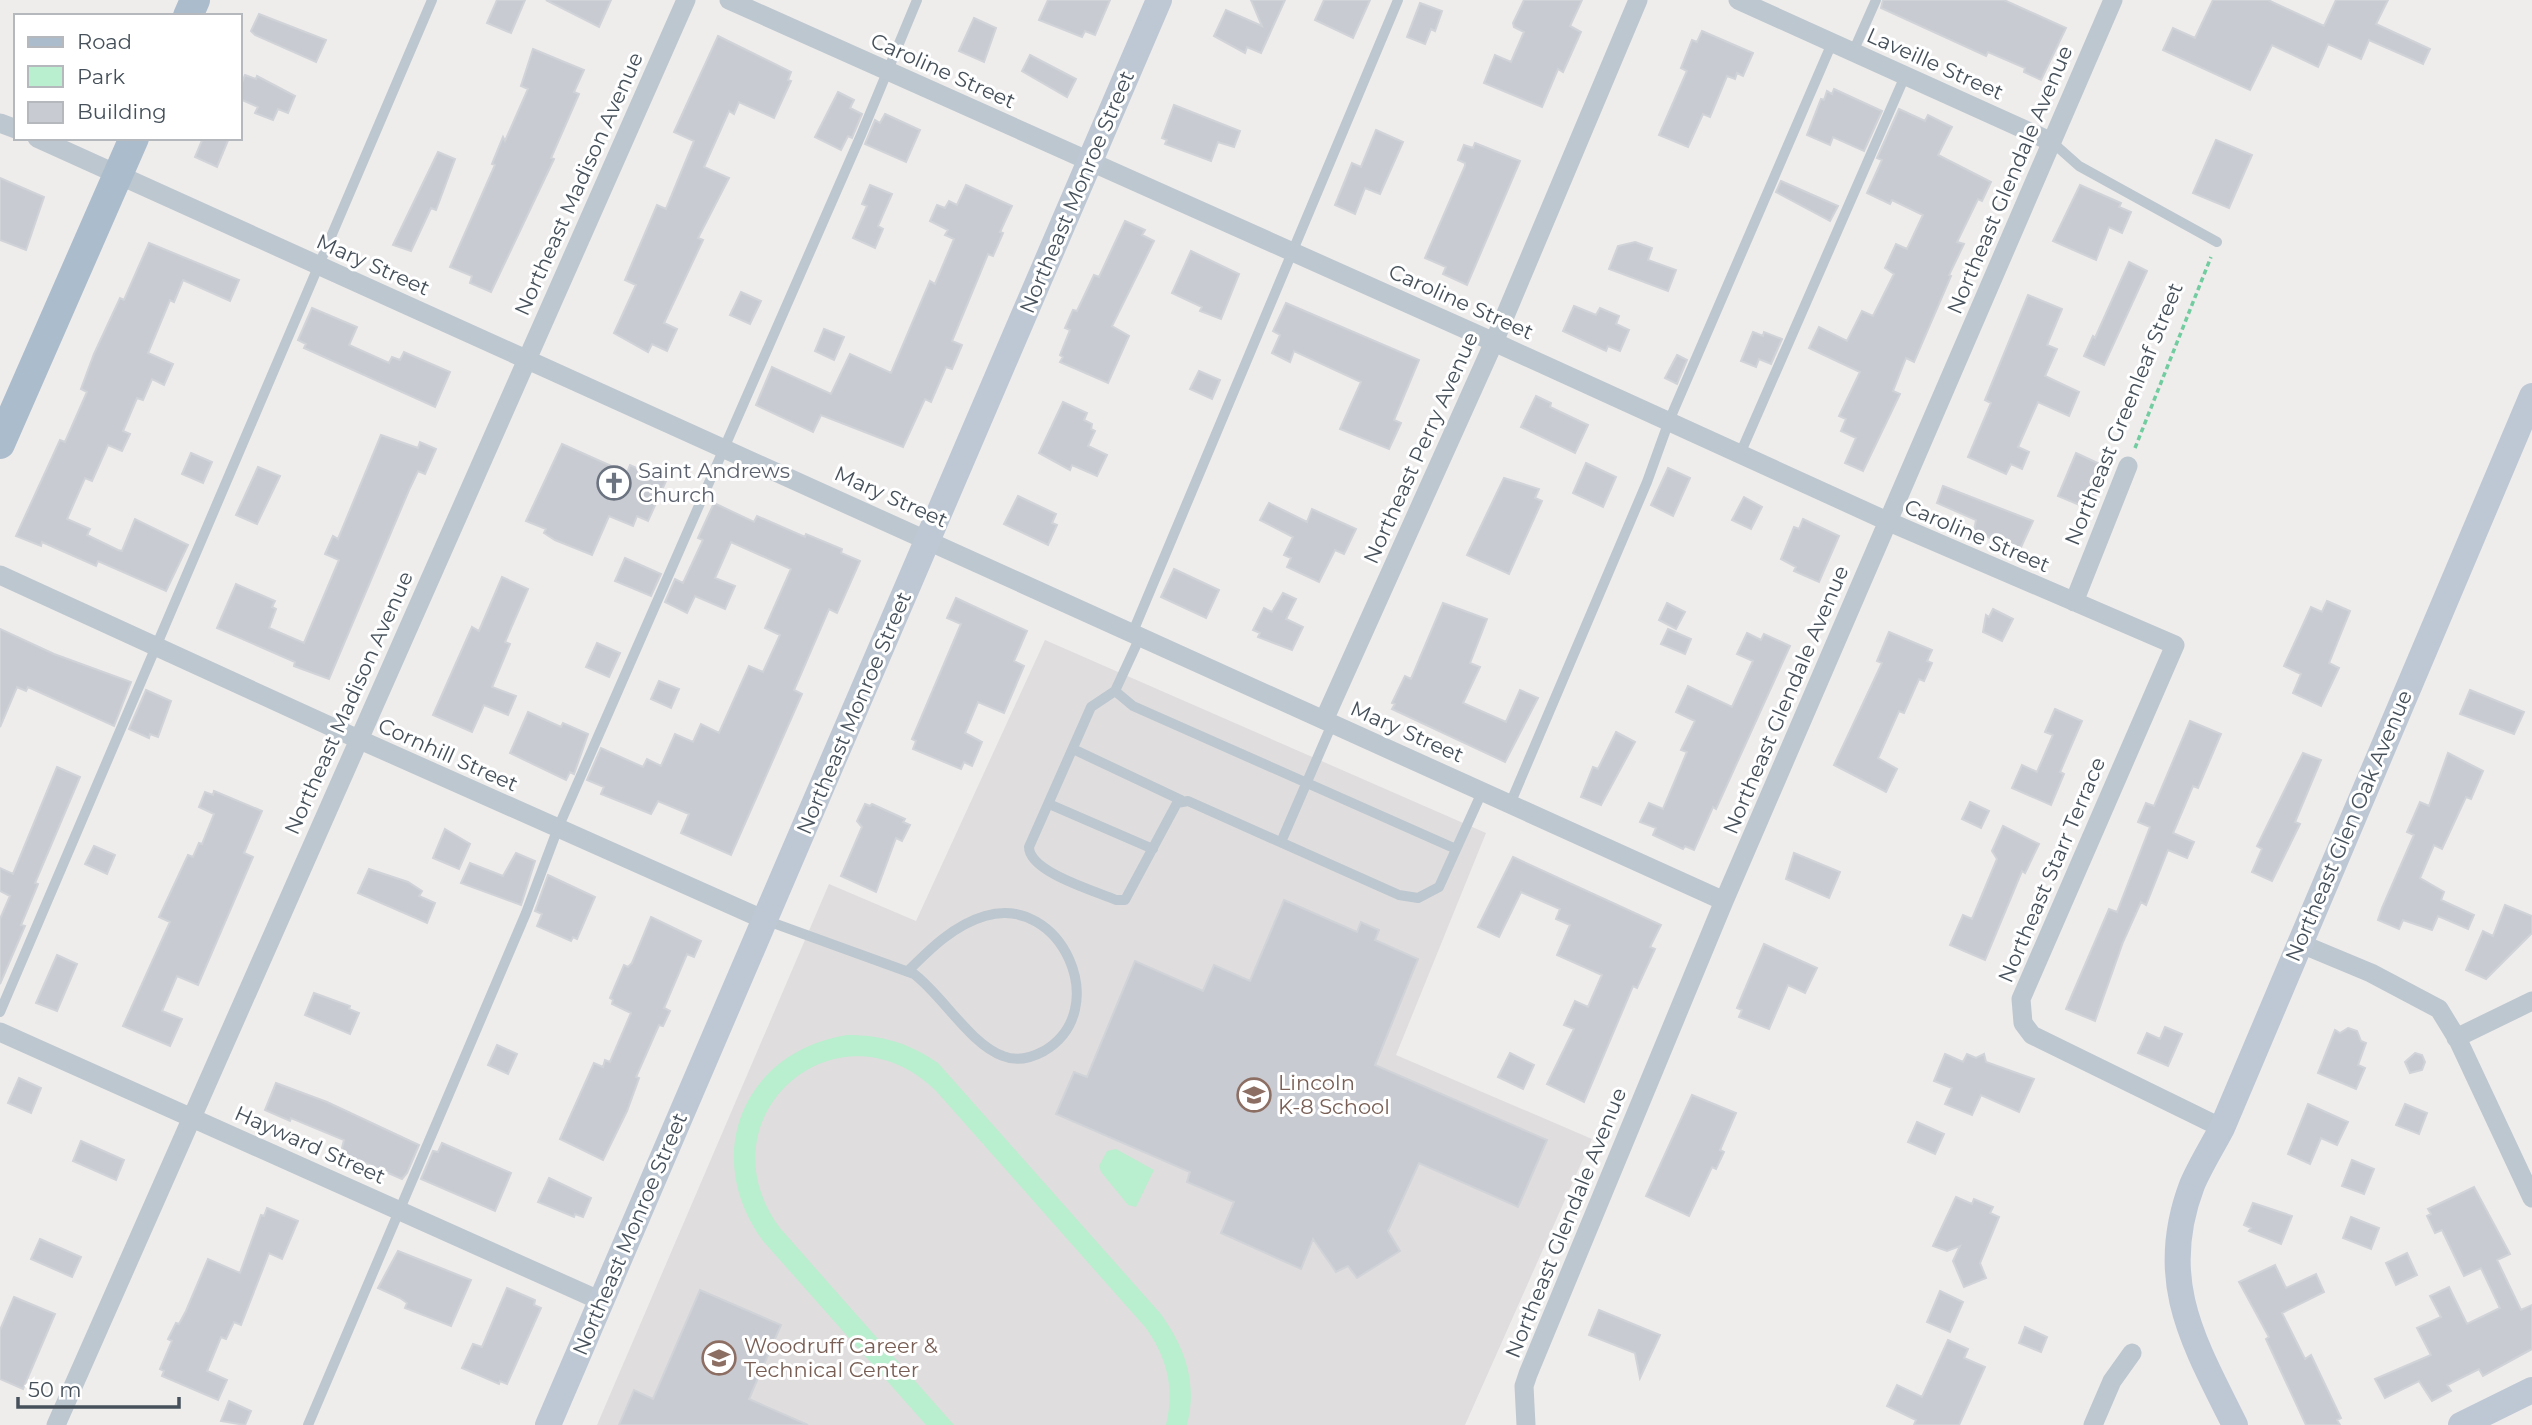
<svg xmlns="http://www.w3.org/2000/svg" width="2532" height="1425" viewBox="0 0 2532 1425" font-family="Montserrat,sans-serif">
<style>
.education{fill:#e0ddde}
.green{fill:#b9eece}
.building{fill:#c9cbd2;stroke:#d0d3d8;stroke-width:2}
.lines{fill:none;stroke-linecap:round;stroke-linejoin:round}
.path{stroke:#71cc9f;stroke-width:3.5;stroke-dasharray:5 3.5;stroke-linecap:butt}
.lane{stroke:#bdc7cf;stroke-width:10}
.street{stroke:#bdc7cf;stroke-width:19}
.secondary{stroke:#bdc8d4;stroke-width:26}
.primary{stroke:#abbccc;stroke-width:30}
.labels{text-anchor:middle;stroke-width:6;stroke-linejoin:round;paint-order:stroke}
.street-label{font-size:21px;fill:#45505a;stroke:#fff}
.worship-label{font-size:21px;fill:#5b616d;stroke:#fff;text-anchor:start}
.education-label{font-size:21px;fill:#785e54;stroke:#fff;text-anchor:start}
</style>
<rect width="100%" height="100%" fill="#efecec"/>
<path class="education" d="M1045,640L1486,833L1396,1055L1592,1139L1465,1425H597L829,884L916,921Z"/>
<path class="green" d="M847,1035C882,1035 909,1043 938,1063L1160,1313C1185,1347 1198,1383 1187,1425H1166C1175,1388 1167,1357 1145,1327L936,1091C838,995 698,1117 780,1228L954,1425H926L763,1241C701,1157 742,1052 847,1035Z
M1116,1149L1154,1170L1136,1207L1128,1205L1101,1172L1099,1166L1107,1151Z"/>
<path class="building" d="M497,0H525L511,33L487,23Z
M546,0H611L599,27Z
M1048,0H1110L1095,35L1085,31L1082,37L1039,20Z
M1251,0H1285L1261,53L1247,47L1245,53L1214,36L1226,10L1262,26Z
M1324,0H1370L1353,38L1315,20Z
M1524,0H1582L1570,26L1581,32L1563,72L1558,69L1542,107L1484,83L1495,55L1511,62L1524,32L1514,27L1513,23Z
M1883,0H2004L2066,28L2041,80L2024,72L2025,68L1988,52L1986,56L1881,8Z
M2213,0H2268L2324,26L2336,0H2388L2376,24L2430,49L2423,64L2369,40L2361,59L2328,44L2318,67L2272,45L2250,90L2163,50L2173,28L2195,38Z
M1420,3L1442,11L1435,31L1431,29L1425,44L1407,37Z
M259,14L326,40L316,62L255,35L251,31Z
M974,18L996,28L984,62L959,51Z
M1702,31L1753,53L1743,76L1737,73L1735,79L1727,76L1710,117L1703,114L1688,147L1659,135L1687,71L1681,68L1692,40L1697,42Z
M718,36L791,72L788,80L791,81L774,118L739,102L734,114L729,111L704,167L729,178L698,238L703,240L664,323L677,329L667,351L652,344L648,352L614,333L636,285L625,280L657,205L666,209L694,141L674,132Z
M533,49L584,70L574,92L579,94L551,158L554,159L491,292L470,283L472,276L450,267L495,165L492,164L503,137L505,141L528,89L521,86Z
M1030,55L1076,79L1067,97L1022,71Z
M245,75L256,79L257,76L295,96L288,113L278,109L273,120L255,113L258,107L240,99V87Z
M1834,89L1882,111L1864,151L1833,137L1830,145L1807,135L1821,99L1824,100L1827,91L1832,94Z
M838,92L854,100L850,108L862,114L852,138L848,136L841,150L815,137Z
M1174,105L1240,131L1234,147L1218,142L1211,161L1165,144L1167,140L1162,138Z
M1899,109L1925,121L1928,115L1952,127L1938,155L1991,182L1982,201L1978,199L1957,242L1964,244L1949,275L1951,276L1914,362L1906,358L1893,391L1900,394L1863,471L1845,463L1856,438L1841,431L1846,419L1839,416L1860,372L1809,348L1819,327L1847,341L1862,311L1873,316L1894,274L1885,268L1896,244L1907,249L1923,215L1892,200L1890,204L1867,193L1882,160L1877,158Z
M885,114L920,130L906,162L865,144L875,120L880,123Z
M1376,130L1403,142L1380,194L1365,188L1355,214L1335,205L1352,163L1361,167Z
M203,138H229L217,167L195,157Z
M2216,140L2252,155L2229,208L2193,193Z
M1475,143L1520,161L1467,285L1443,274L1446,267L1425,258L1465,166V163L1458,160L1464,145L1473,148Z
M438,152L455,159L436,210L431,208L411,251L393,245Z
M0,178L44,197L26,250L0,240Z
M1781,181L1838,206L1830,221L1776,192Z
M870,185L892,194L878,226L883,229L875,248L853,238L867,206L862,204Z
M966,185L1012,206L1000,232L1003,233L993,256L988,254L952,341L962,345L952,369L946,367L931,402L925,399L903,447L821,415L813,432L756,405L772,367L831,394L850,354L891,373L930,281L935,284L954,239L945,235L948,230L930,221L937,205L945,208L949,201L957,205Z
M2080,185L2121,203L2119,207L2131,212L2122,233L2109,227L2096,260L2053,241Z
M1125,221L1145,230L1142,235L1154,241L1112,326L1129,336L1108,383L1060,362L1063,357L1060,355L1070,330L1065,328L1073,310L1077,311L1094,275L1099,277Z
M1635,242L1652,248L1648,260L1676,270L1668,291L1609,269L1618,246Z
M149,243L239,280L230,301L183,280L174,302L170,300L148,353L173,364L164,385L152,379L143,400L137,398L123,431L130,434L122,451L108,445L92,481L85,478L67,519L90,529L87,535L118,550L122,551L135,519L188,545L166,591L98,561L96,566L42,542L41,546L16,536L60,440L65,442L87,392L81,389L94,354L120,298L124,300Z
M1191,251L1239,274L1221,319L1200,311L1202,307L1172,293Z
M2129,262L2147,271L2104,365L2084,356L2093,336L2095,338Z
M741,292L761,301L750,324L730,315Z
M2028,295L2062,309L2047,345L2057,349L2045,376L2079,392L2069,416L2038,402L2018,447L2029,452L2022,469L2011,464L2006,474L1968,457L1991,403L1985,400Z
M1286,303L1419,360L1394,420L1401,423L1389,449L1340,429L1361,382L1294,351L1290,362L1272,353L1280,335L1273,331Z
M1574,306L1596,315L1600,308L1619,316L1616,324L1629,330L1620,351L1608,346L1606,351L1563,331Z
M312,308L357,327L349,345L389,363L392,357L400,360L404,352L450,372L435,407L304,348L306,344L298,340Z
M824,329L844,337L834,360L815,351Z
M1753,332L1763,336L1764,332L1782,339L1771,364L1759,359L1756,367L1741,361Z
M1677,355L1687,360L1677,384L1665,378Z
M1199,371L1220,380L1212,399L1190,389Z
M1536,396L1551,403L1550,407L1588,425L1575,453L1521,427Z
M1063,402L1087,413L1084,420L1092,424L1091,429L1095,431L1088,446L1107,455L1097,476L1072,465L1070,470L1039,453Z
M381,435L418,448L420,442L436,449L425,474L418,471L409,490L329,679L294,666L295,662L217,628L236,584L275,601L272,607L276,609L269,628L304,643L339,560L325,554L333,536L338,539Z
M562,444L627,473L630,465L666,481L648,521L637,516L633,526L609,516L592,555L555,540L544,533L546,529L526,521Z
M191,453L212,462L203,483L182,474Z
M2076,453L2102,465L2098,473L2105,476L2089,509L2058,496Z
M1586,463L1616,477L1603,507L1573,493Z
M258,467L280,476L257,524L236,515Z
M1668,468L1690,478L1673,516L1651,505Z
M1504,478L1539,489L1535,498L1542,501L1509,574L1467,555Z
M1943,486L2033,521L2021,547L2017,550L1974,531L1976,520L1937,503Z
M1018,496L1056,514L1052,523L1057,525L1048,545L1004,524Z
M1744,497L1762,507L1751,529L1732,520Z
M714,503L754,522L757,516L805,537L806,534L842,549L841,553L860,561L837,613L829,609L794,690L802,694L731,855L681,833L689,814L658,801L651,814L601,794L604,787L587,780L601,748L643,767L647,759L661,766L675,734L693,742L701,724L719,733L749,666L763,672L780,635L765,628L791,569L731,542L715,578L735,586L725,609L695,596L687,613L665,602L675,579L683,583L703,540L698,538Z
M1269,503L1307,522L1312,509L1356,529L1344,554L1335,550L1319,582L1287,567L1291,558L1284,555L1293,537L1260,520Z
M1803,519L1839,536L1819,582L1794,571L1796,567L1781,559L1794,527L1799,529Z
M625,558L661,574L651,596L615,581Z
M1174,569L1219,590L1206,618L1161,597Z
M502,577L528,589L505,642L510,644L492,687L516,696L508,715L484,705L472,732L433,715L472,627L479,631Z
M1283,593L1296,599L1286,619L1303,627L1292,650L1258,637L1260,633L1253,630L1264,608L1272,612Z
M956,598L1027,631L1014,661L1024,666L1004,713L978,702L965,733L982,742L972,766L964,762L961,769L913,749L916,741L912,739L961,624L947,618Z
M2327,601L2350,611L2329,663L2339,668L2321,706L2293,693L2301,674L2284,666L2311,607L2322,612Z
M1443,603L1487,619L1470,663L1480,667L1463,703L1506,722L1520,690L1538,698L1505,762L1392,709L1395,704L1392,703L1405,676L1411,679Z
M1667,603L1685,612L1676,629L1659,620Z
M1993,609L2013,619L2002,641L1983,632L1986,615L1989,617Z
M0,629L54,654L131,682L114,726L28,687L26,691L17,687L0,727Z
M1668,629L1691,639L1685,654L1661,644Z
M1889,632L1932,650L1927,661L1932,663L1924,681L1919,679L1904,713L1899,711L1878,758L1897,769L1886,792L1834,765L1882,663L1877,661Z
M1747,633L1761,640L1764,634L1790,646L1716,809L1713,807L1694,850L1685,846L1683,849L1653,835L1656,828L1640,822L1649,803L1663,809L1687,752L1681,750L1695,721L1676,712L1688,686L1732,707L1753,661L1737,654Z
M597,643L620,653L609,677L586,667Z
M659,681L679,689L671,708L651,699Z
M146,690L171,701L158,737L150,734L149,738L129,729Z
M2470,690L2524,712L2514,734L2460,714Z
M2055,709L2082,721L2060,772L2064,774L2051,805L2012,788L2022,765L2037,772L2053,735L2045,732Z
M528,712L561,727L563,723L588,734L574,774L570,772L566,780L510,753Z
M2190,721L2221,734L2198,788L2193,786L2173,833L2194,842L2187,858L2168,850L2146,905L2141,902L2123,942L2095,1021L2066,1009L2109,909L2117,912L2150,827L2138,822L2146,803L2154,806Z
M1616,732L1635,742L1601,805L1581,797L1593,767L1598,769Z
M2303,753L2321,760L2295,822L2300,824L2272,881L2252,872L2262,849L2257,846Z
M2448,753L2483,771L2471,799L2466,797L2442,849L2434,845L2420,878L2444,892L2441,900L2474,915L2468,929L2438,916L2432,930L2403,920L2399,929L2378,920L2382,908L2414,835L2407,832L2420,802L2429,806Z
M57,767L80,777L35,883L38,884L21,925L25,926L0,984V919L10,896L0,891V868L13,874Z
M214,791L262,811L244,853L253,857L198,985L177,976L162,1011L182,1019L170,1046L123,1026L170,922L159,917L188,855L193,857L199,843L202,844L214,814L199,807L205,792L213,795Z
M1970,802L1989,811L1981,828L1962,819Z
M865,804L870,806L872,804L905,819L903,822L910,825L902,841L896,838L876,892L841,876L862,827L857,821Z
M2003,826L2039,844L2025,873L2022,871L1985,960L1950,945L1963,915L1972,919L1997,859L1992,851Z
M445,829L470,844L459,869L433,858Z
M94,846L115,855L107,874L85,864Z
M516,853L535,861L521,905L461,883L470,863L503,876Z
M1794,853L1840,872L1829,898L1786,879Z
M1513,857L1661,925L1650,947L1655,949L1637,988L1633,986L1584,1102L1547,1084L1574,1029L1564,1025L1575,1001L1588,1007L1602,975L1557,955L1570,925L1556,919L1560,909L1521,892L1499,937L1478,927Z
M369,869L408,882L422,891L419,896L435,903L427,923L358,893Z
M548,875L595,897L577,939L573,937L571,941L537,926L542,914L535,911Z
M1284,900L1357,932L1361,922L1379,930L1375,940L1418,959L1375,1065L1547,1140L1518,1207L1419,1163L1388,1231L1400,1251L1357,1278L1348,1266L1336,1272L1313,1239L1301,1269L1221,1233L1234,1202L1187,1182L1190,1172L1056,1114L1074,1072L1087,1077L1135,961L1203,991L1214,965L1250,981Z
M2505,905L2532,916V933L2486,979L2466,970L2483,931L2493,936Z
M651,917L701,941L694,957L687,954L664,1008L670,1011L663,1026L659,1025L636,1077L639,1078L627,1111L603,1160L560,1139L594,1063L603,1067L605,1060L610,1062L631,1013L612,1004L613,1000L610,998L624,965L628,967L632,963Z
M1764,944L1817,968L1805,993L1788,985L1769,1029L1739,1017L1742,1010L1737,1008Z
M57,955L77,964L57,1011L36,1003Z
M314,993L350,1006L349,1009L359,1013L350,1034L305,1015Z
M2165,1027L2182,1034L2168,1066L2138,1053L2147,1033L2160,1039Z
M2348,1028L2357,1031L2361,1041L2366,1043L2358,1065L2365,1068L2356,1089L2318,1073L2335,1030L2340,1033Z
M497,1045L517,1054L508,1074L488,1065Z
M1510,1053L1534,1065L1523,1089L1498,1077Z
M2415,1053L2422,1055L2425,1062L2422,1070L2410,1073L2405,1062Z
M1945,1054L1963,1062L1967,1054L1976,1058L1984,1054L1986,1062L2034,1079L2019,1112L1981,1095L1972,1115L1945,1104L1952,1088L1934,1081Z
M19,1078L41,1088L31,1113L8,1103Z
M276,1083L327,1102L419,1145L407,1173L402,1179L379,1169L341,1152L344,1140L291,1118L290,1121L265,1110Z
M1692,1095L1736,1113L1720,1150L1724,1152L1716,1169L1712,1167L1689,1216L1646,1196Z
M2308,1104L2348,1122L2337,1145L2321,1138L2310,1164L2288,1154Z
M2405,1104L2427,1113L2419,1134L2396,1125Z
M1917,1122L1944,1134L1935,1154L1908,1142Z
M81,1141L124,1160L116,1180L73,1161Z
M442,1143L511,1173L495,1211L421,1179L433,1151L438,1152Z
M2352,1160L2374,1169L2364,1194L2342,1186Z
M549,1178L591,1198L583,1217L575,1214L574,1217L538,1202Z
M2474,1187L2510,1254L2497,1260L2521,1310L2532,1305V1349L2483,1376L2479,1369L2447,1385L2451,1391L2432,1401L2419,1381L2385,1398L2375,1379L2431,1355L2417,1328L2441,1317L2430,1296L2449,1287L2467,1324L2500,1308L2481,1268L2464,1276L2442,1230L2435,1233L2427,1216L2431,1214L2428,1209Z
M1956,1197L1972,1204L1974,1199L1993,1207L1990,1213L1999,1217L1980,1263L1986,1278L1964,1287L1953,1261L1960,1246L1947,1251L1933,1246Z
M2253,1203L2292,1216L2281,1244L2249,1231L2251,1228L2244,1225Z
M267,1208L298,1221L282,1259L269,1253L241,1325L234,1322L226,1339L221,1337L207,1371L227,1380L218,1400L162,1376L164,1371L160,1369L172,1341L168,1339L176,1323L179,1324L186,1311L208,1259L240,1273L261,1215L264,1216Z
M2351,1217L2379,1228L2371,1249L2343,1238Z
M40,1239L81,1257L72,1277L31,1259Z
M398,1251L471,1280L451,1326L405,1308L407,1303L400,1298L378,1288Z
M2407,1253L2417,1275L2396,1285L2386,1263Z
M2275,1265L2286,1288L2316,1274L2324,1292L2282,1313L2305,1359L2311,1355L2341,1418L2337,1420L2340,1425H2306L2266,1339L2269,1337L2239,1282Z
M507,1288L535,1300L534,1305L541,1308L507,1384L500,1381L499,1384L462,1368L473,1344L482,1347Z
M700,1290L781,1325L749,1399L808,1425H619L634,1390L653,1399Z
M1940,1291L1963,1302L1950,1332L1927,1322Z
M14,1297L55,1314L23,1389L0,1379V1330Z
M1599,1310L1660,1335L1640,1378L1635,1353L1589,1335Z
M2025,1327L2047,1337L2041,1352L2019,1343Z
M1948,1340L1968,1349L1964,1358L1985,1367L1959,1425H1914L1916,1420L1887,1406L1897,1385L1922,1397Z
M229,1401L251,1411L245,1425L221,1421Z"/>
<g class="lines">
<path class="path" d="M2135,448L2211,257"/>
<path class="lane" d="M1853,52L1876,0
M2052,142L2079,166L2217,242
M1740,454L1905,76
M1132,634L1398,0
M1140,637L1115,691L1091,707L1029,847C1029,872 1095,891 1116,900H1125L1177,803L1188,801L1399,895L1418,898L1439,887L1482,792
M1115,691L1133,706L1456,849
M1073,749L1181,800
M1049,804L1153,849
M1510,804L1647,482L1669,421L1832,43
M1281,842L1332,724
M765,920L914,974C943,996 970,1044 1003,1056C1017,1062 1031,1058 1044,1051C1114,1010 1061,893 985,916C954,925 930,949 908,971
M0,1012L432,0
M308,1425L526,913L558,828L861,135L917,0"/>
<path class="street" d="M729,0L1494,342L1887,521L2175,645L2021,999L2023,1023L2032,1035L2222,1128
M1738,0L2052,142
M0,123L16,129
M37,138L1724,901
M0,575L358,739L765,920
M2074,602L2128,466
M1324,720L1494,342L1638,0
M2299,943L2371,973L2439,1009L2458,1040L2532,1198
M0,1032L601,1301
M2456,1038L2532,1001
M56,1425L686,0
M1526,1425L1524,1386L1528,1374L1724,901L2113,0
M2093,1425L2112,1381L2132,1353"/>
<path class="secondary" d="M548,1425L1159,0
M2235,1425C2193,1341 2156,1280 2192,1185C2200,1166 2212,1147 2222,1128L2532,396
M2461,1425L2532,1390"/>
<path class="primary" d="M188,16L195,0
M0,444L134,138"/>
</g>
<defs>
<symbol id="church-ring" viewBox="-11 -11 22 22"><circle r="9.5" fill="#fff" stroke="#6b7280" stroke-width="1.5"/><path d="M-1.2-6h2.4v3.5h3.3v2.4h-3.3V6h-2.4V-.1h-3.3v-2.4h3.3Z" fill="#6b7280"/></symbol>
<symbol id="school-ring" viewBox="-11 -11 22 22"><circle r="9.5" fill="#fff" stroke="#8d6e63" stroke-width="1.5"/><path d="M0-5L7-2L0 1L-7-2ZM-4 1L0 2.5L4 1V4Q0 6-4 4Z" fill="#8d6e63"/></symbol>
</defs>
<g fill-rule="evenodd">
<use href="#church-ring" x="595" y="464" width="38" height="38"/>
<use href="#school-ring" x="1235" y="1076" width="38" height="38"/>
<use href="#school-ring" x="700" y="1339" width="38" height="38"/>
</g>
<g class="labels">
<g class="street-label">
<text transform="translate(1935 64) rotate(24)" y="7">Laveille Street</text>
<text transform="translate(943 71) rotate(24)" y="7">Caroline Street</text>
<text transform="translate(2010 180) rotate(-67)" y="7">Northeast Glendale Avenue</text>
<text transform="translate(579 184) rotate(-66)" y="7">Northeast Madison Avenue</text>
<text transform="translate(1077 192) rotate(-67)" y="7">Northeast Monroe Street</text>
<text transform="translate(373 265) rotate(24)" y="7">Mary Street</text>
<text transform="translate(1461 302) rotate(24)" y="7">Caroline Street</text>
<text transform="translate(2124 414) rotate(-68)" y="7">Northeast Greenleaf Street</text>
<text transform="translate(1421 448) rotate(-66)" y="7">Northeast Perry Avenue</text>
<text transform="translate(891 497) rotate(24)" y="7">Mary Street</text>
<text transform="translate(1977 536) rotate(23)" y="7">Caroline Street</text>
<text transform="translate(1786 700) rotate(-67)" y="7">Northeast Glendale Avenue</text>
<text transform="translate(349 703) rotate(-66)" y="7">Northeast Madison Avenue</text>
<text transform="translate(854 713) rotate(-67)" y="7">Northeast Monroe Street</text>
<text transform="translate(1407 732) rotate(24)" y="7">Mary Street</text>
<text transform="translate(448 755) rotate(24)" y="7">Cornhill Street</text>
<text transform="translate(2349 826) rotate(-67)" y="7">Northeast Glen Oak Avenue</text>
<text transform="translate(2052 870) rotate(-67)" y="7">Northeast Starr Terrace</text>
<text transform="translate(310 1145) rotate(24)" y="7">Hayward Street</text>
<text transform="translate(1566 1223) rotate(-68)" y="7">Northeast Glendale Avenue</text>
<text transform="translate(630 1234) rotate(-67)" y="7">Northeast Monroe Street</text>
</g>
<g class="worship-label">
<text x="638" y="478">Saint Andrews<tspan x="638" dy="24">Church</tspan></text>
</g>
<g class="education-label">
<text x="1278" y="1090">Lincoln<tspan x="1278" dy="24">K-8 School</tspan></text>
<text x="744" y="1353">Woodruff Career &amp;<tspan x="744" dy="24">Technical Center</tspan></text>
</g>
</g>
<rect x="14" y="14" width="228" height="126" fill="#ffffff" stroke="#b5b9bd" stroke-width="2"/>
<rect x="28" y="37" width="35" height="10" fill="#abbccc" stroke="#b5b9bd" stroke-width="2"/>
<text x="77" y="49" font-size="21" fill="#45505a">Road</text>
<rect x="28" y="66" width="35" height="21" fill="#b9eece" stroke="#b5b9bd" stroke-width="2"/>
<text x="77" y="84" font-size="21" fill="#45505a">Park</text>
<rect x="28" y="102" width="35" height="21" fill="#c9cbd2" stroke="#b5b9bd" stroke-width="2"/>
<text x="77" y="119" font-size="21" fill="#45505a">Building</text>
<path d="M18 1397v10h161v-10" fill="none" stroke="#45505a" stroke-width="3.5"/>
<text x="28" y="1397" font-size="21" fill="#45505a" stroke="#ffffff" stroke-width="5" paint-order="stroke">50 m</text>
</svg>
